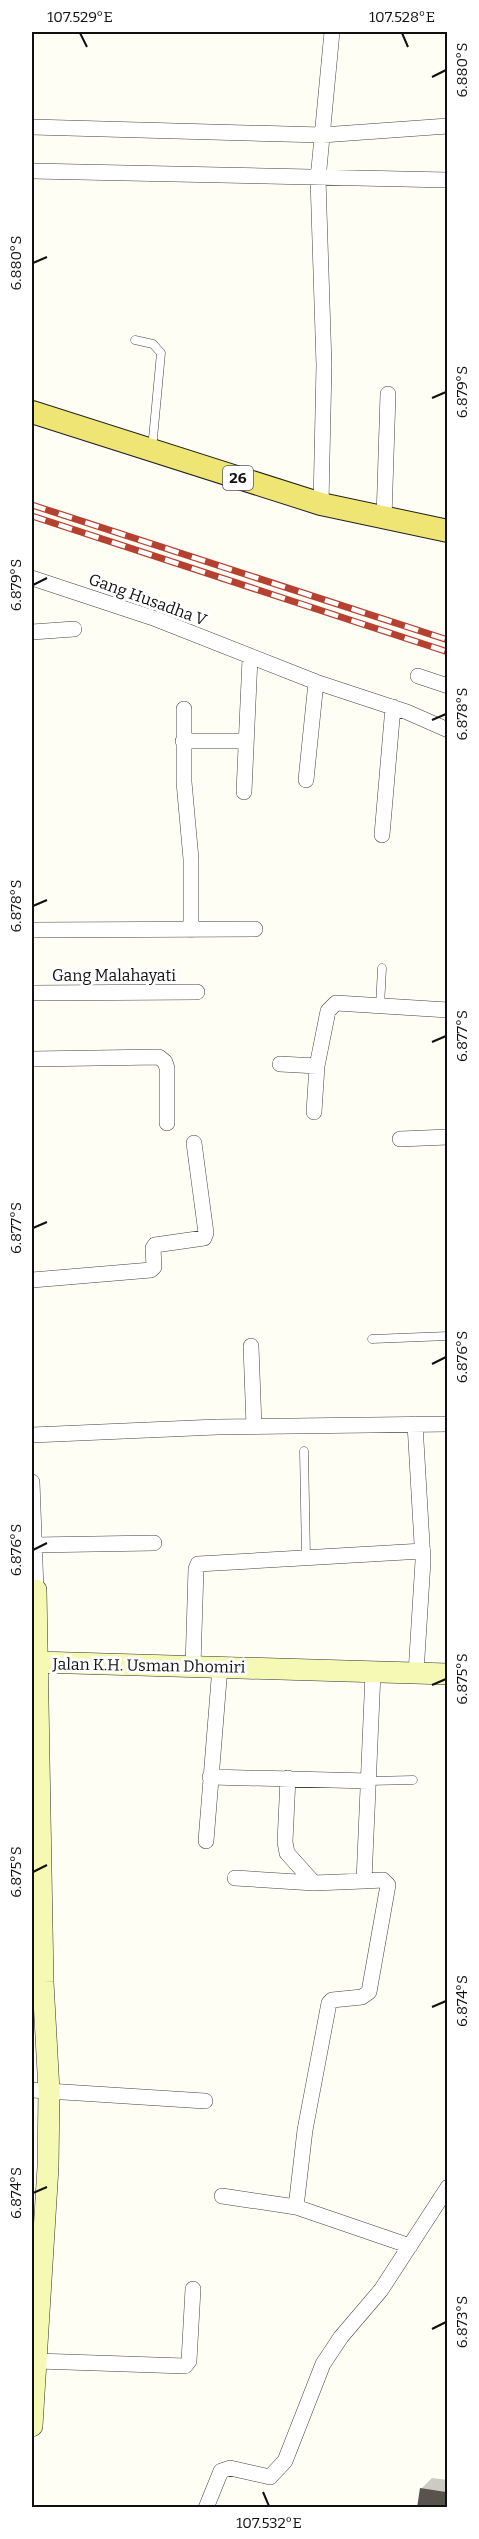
<svg xmlns="http://www.w3.org/2000/svg" width="479" height="2539" viewBox="0 0 479 2539" font-family="Bitter,serif">
<style>
.shadow{fill:#0003}
.building{fill:#58534d}
.lines{fill:none;stroke-linecap:round;stroke-linejoin:round}
.lane-casing{stroke:#434343;stroke-width:9}
.street-casing{stroke:#434343;stroke-width:16}
.secondary-casing{stroke:#323232;stroke-width:22}
.primary-casing{stroke:#212121;stroke-width:24}
.lane{stroke:#fff;stroke-width:8}
.street{stroke:#fff;stroke-width:15}
.secondary{stroke:#f5f9b4;stroke-width:21}
.primary{stroke:#eee574;stroke-width:22}
.rail-casing{stroke:#b74131;stroke-width:7}
.rail{stroke:#fff;stroke-width:4.5;stroke-dasharray:14;stroke-linecap:butt}
.ticks{fill:none;stroke:#101010;stroke-width:2}
.labels{text-anchor:middle;stroke-width:6;stroke-linejoin:round;paint-order:stroke}
.shield{fill:#fff;stroke:#585858;stroke-width:1.5}
.shield-label{font-size:15px;font-weight:bold;fill:#101010}
.street-label{font-size:16px;fill:#101010;stroke:#fff}
.neatline{fill:none;stroke:#101010;stroke-width:2}
.ticks-label{font-size:15px;text-anchor:middle;fill:#101010}
</style>
<rect width="100%" height="100%" fill="#fefef4"/>
<path class="shadow" d="M432,2478L448,2480V2508L421,2489Z"/>
<path class="building" d="M420,2488L446,2492L448,2488V2508H417Z"/>
<g class="lines">
<defs>
<path id="lane" d="M135,340L153,344L161,353L152,449
M380,1006L382,968
M372,1339L448,1336
M304,1451L306,1556
M369,1781L413,1780"/>
<path id="street" d="M32,127L322,135L448,126
M32,171L448,180
M321,504L324,365L318,179L332,32
M384,518L388,394
M32,578L156,619L316,682L306,780
M32,632L74,629
M418,676L448,686
M316,682L407,712L448,730
M184,709V782L191,859V930
M183,741H245
M244,792L250,658
M382,835L393,707
M32,930L255,929
M32,993L197,992
M32,1059L159,1057L165,1062L167,1068V1123
M280,1064L317,1066
M314,1112L317,1066L328,1011L336,1003L448,1010
M400,1139L448,1137
M32,1280L151,1270L154,1267L153,1248L155,1245L204,1238L206,1233L194,1143
M251,1346L254,1426
M415,1424L423,1561L416,1673
M32,1435L217,1427L448,1424
M32,1482L36,1590H32
M34,1545L154,1543
M193,1666L196,1569L198,1564L423,1551
M210,1777L369,1781
M288,1778L285,1842L287,1853L314,1883
M206,1841L220,1667
M235,1878L314,1883L364,1881L373,1673
M32,2090L205,2101
M222,2196L296,2207L410,2246
M296,2207L305,2130L329,2003L332,2000L362,1997L369,1992L388,1885L383,1880L364,1881
M37,2361L185,2366L189,2361L193,2289
M206,2508L221,2471L230,2468L270,2477L285,2461L323,2364L341,2337L381,2290L448,2187"/>
<path id="secondary" d="M38,1662L448,1674
M32,2426L48,2167L49,2091L43,1982L36,1590"/>
<path id="primary" d="M32,412L321,504L448,531"/>
</defs>
<use href="#lane" class="lane-casing"/>
<use href="#street" class="street-casing"/>
<use href="#secondary" class="secondary-casing"/>
<use href="#primary" class="primary-casing"/>
<use href="#lane" class="lane"/>
<use href="#street" class="street"/>
<use href="#secondary" class="secondary"/>
<use href="#primary" class="primary"/>
<defs>
<path id="rail" d="M32,505L448,640
M32,516L448,652"/>
</defs>
<use href="#rail" class="rail-casing"/>
<use href="#rail" class="rail"/>
</g>
<path class="ticks" d="M80,33L87,47M402,33L408,47M432,77L446,70M33,263L47,257M432,398L446,392M33,585L47,578M432,720L446,714M33,906L47,900M432,1042L446,1036M33,1228L47,1222M432,1364L446,1357M33,1550L47,1543M432,1685L446,1679M33,1872L47,1865M432,2007L446,2001M33,2193L47,2187M432,2329L446,2322M263,2492L269,2506"/>
<g class="labels">
<rect class="shield" x="223" y="466" width="30" height="24" rx="4.5"/>
<g class="shield-label">
<text x="238" y="483">26</text>
</g>
<g class="street-label">
<text transform="translate(148 599) rotate(20)" y="6">Gang Husadha V</text>
<text x="114" y="981">Gang Malahayati</text>
<text transform="translate(149 1665) rotate(1)" y="6">Jalan K.H. Usman Dhomiri</text>
</g>
</g>
<rect width="479" height="2539" fill="none" stroke="#ffffff" stroke-width="66"/>
<rect x="33" y="33" width="413" height="2473" class="neatline"/>
<g class="ticks-label">
<text x="80" y="22">107.529°E</text>
<text x="402" y="22">107.528°E</text>
<text transform="translate(462 70) rotate(-90)" y="5">6.880°S</text>
<text transform="translate(16 263) rotate(-90)" y="5">6.880°S</text>
<text transform="translate(462 392) rotate(-90)" y="5">6.879°S</text>
<text transform="translate(16 585) rotate(-90)" y="5">6.879°S</text>
<text transform="translate(462 714) rotate(-90)" y="5">6.878°S</text>
<text transform="translate(16 906) rotate(-90)" y="5">6.878°S</text>
<text transform="translate(462 1036) rotate(-90)" y="5">6.877°S</text>
<text transform="translate(16 1228) rotate(-90)" y="5">6.877°S</text>
<text transform="translate(462 1357) rotate(-90)" y="5">6.876°S</text>
<text transform="translate(16 1550) rotate(-90)" y="5">6.876°S</text>
<text transform="translate(462 1679) rotate(-90)" y="5">6.875°S</text>
<text transform="translate(16 1872) rotate(-90)" y="5">6.875°S</text>
<text transform="translate(462 2001) rotate(-90)" y="5">6.874°S</text>
<text transform="translate(16 2193) rotate(-90)" y="5">6.874°S</text>
<text transform="translate(462 2322) rotate(-90)" y="5">6.873°S</text>
<text x="269" y="2528">107.532°E</text>
</g>
</svg>
